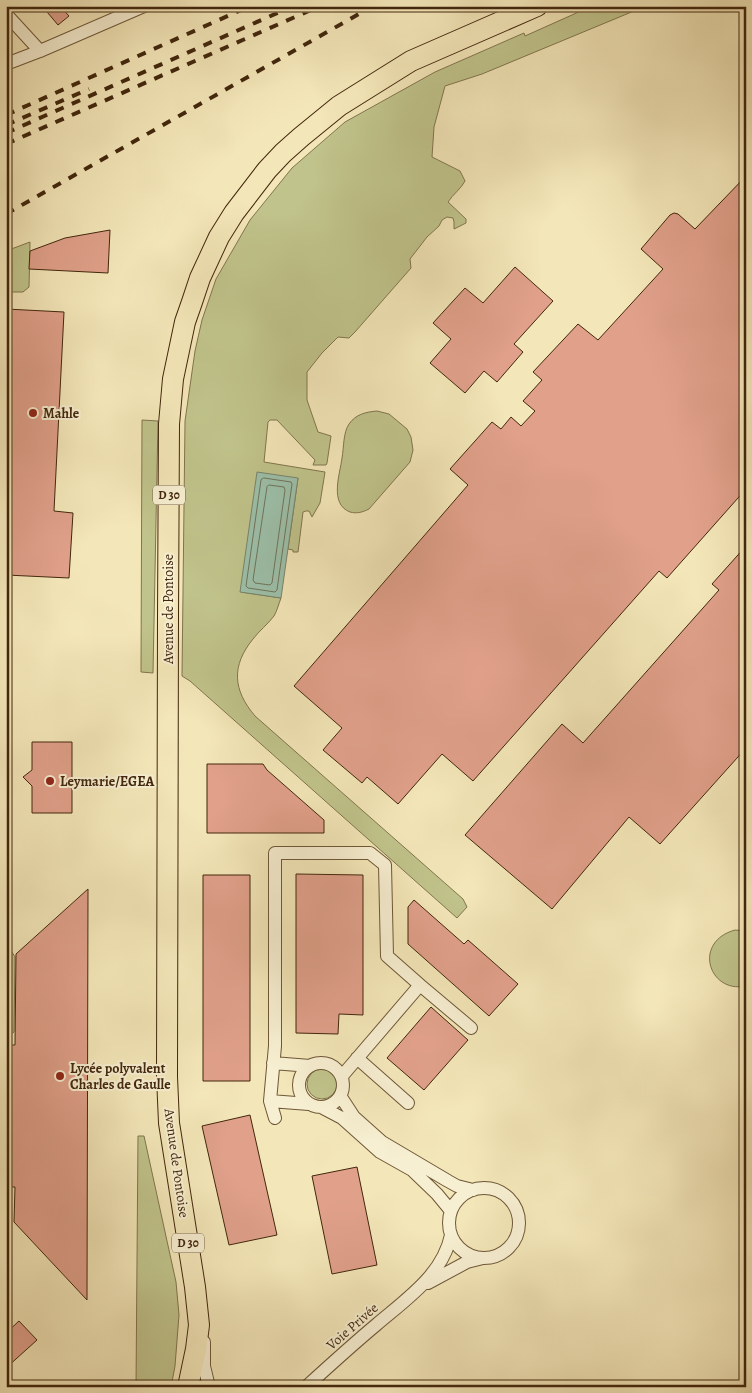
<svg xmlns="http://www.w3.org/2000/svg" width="752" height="1393" viewBox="0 0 752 1393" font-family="Alegreya,serif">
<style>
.green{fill:#c0c38b;stroke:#81754c}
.water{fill:#9cc0aa;stroke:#78836b}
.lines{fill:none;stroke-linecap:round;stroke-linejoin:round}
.shore{stroke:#6f745c;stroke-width:1}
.building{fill:#e0a08a;stroke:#42270d}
.minor-casing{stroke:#6e5738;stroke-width:14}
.primary-casing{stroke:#42270d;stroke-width:22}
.minor{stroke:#f7efd1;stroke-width:12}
.primary{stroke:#f3e6b8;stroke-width:20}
.rail{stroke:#42270d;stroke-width:4;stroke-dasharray:9 9;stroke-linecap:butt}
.poi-dot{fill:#8f2418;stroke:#f7efd1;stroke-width:2}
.labels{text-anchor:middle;stroke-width:4;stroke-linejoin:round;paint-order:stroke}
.shield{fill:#f7efd1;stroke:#786348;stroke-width:1}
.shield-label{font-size:12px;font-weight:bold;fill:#42270d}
.poi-label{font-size:14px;font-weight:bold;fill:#42270d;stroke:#f7efd1;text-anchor:start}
.street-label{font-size:14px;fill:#42270d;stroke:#f7efd1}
</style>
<rect width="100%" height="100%" fill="#f3e6b8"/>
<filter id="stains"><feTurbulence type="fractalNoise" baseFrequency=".004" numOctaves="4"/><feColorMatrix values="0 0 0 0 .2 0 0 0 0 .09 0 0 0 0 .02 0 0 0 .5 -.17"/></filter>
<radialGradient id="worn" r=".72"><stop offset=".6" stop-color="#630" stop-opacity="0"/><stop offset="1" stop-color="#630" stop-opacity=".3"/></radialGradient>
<path class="green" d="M592,6H646L482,74L445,86L434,127L432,157L460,171L465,181C461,189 453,194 448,202L466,219V223L454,229V222L453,218L447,217L442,220L439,226L427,237L410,259L411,268L355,332L349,338L338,337L322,353L307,372V400L318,432L331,436L327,463L326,465H313L315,460L277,420H270L268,422L264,462L325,472L320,503L312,517L309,511H306L303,512L298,552H293V550L288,549L298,478L241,592L281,598C279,603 277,611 274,616C268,624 259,631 253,639C231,666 233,690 255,716L463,899L467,907L457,918L190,681L182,676L185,421L195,351L202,320L216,279L250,220L292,168L345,122L435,72L524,33L525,36Z
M30,242L29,287L23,292H6V251Z
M377,411L389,414L407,429L411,437L413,450L410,462L369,509C363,512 357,514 350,512C329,504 340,474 342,458C344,447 343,433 349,424C356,414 366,412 377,411Z
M142,420L158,421L153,673L141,672Z
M735,930L746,931V986C709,994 692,942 735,930Z
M12,952L15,957L14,1032L6,1038V957Z
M307 1084a15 15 0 1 1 30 0a15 15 0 1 1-30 0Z
M138,1136H144L176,1282L179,1315L175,1366L171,1387H136Z"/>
<path class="water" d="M257,472L298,478L281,598L240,592Z"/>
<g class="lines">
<path class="shore" d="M264,478L291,482L292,484L277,590L275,592L248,588L246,586L261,480Z
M269,485L284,487L285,490L272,583L270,585L255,583L253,580L267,487Z"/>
</g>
<path class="building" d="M42,6H60L69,16L58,25Z
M746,176V489L667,578L659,571L473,781L442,754L398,804L367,777L362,783L323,750L342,728L294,686L468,485L450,469L492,422L501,429L511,417L521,426L535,411L523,401L542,380L533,372L578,324L598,340L663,269L641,249L670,215L674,213L678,214L695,229Z
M110,230L108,273L29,269L30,251L65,238Z
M515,267L553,301L514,344L523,352L497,382L484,371L465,393L430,363L451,339L433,323L465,288L483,303Z
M6,309L64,312L54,511L73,513L69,578L6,575Z
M746,546V748L660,844L629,817L552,909L465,835L562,724L583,743L719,590L712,584Z
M32,742H72V813H32V786L23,777L32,770Z
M207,764H263L267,770L324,820V833H207Z
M296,874L363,875V1015L339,1014L338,1034L296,1033Z
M203,875H250V1081H203Z
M88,889L87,1300L14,1222L15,1187H6V1045H15L16,954Z
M414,900L464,944L468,940L518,984L489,1016L408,944V907Z
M431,1007L468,1040L424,1090L387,1058Z
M250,1115L277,1235L229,1245L202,1126Z
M357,1167L377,1265L332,1274L312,1176Z
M19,1321L37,1340L6,1368V1333Z"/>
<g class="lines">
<defs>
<path id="minor" d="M6,14L40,51
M6,64L40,51L144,6
M357,1058L408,1103
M299 1085a22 22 0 1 1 44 0a22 22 0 1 1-44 0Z
M273,1063L310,1066
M342,1076L420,985L471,1028
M341,1097L354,1117L382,1142L448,1181L457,1186L473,1190
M270,1101L309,1104
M323,1108L342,1118L380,1152L412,1170L437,1194L451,1211
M275,1118L270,1101L275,1046V853H370L385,865L387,956L420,985
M449 1223a35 35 0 1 1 70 0a35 35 0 1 1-70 0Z
M428,1283L467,1262L483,1258
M204,1342V1366L209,1387
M306,1387C329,1366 352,1345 376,1325C405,1300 443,1275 451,1235"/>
<path id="primary" d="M188,1387L196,1349L199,1325L195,1287L169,1123L167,1077L168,617L169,424L173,379L185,322L192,302L200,278L219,237L234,213L267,170L283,153L301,137L339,106L411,61L537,6"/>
</defs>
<use href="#minor" class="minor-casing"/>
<use href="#primary" class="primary-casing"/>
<use href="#minor" class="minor"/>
<use href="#primary" class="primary"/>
<path class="rail" d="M6,115L250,6
M6,125L89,89
M6,133L293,6
M6,144L320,6
M6,214L373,6"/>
</g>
<g class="poi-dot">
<circle cx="33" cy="413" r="5"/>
<circle cx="50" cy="781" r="5"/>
<circle cx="60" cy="1076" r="5"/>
</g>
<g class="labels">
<g class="shield">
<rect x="153" y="485.5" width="32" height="19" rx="4"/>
<rect x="172" y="1233.5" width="32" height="19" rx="4"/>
</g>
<g class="shield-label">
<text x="169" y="499">D 30</text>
<text x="188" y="1247">D 30</text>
</g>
<g class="poi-label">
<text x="43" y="418">Mahle</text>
<text x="60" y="786">Leymarie/EGEA</text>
<text x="70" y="1073">Lycée polyvalent<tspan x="70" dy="16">Charles de Gaulle</tspan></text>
</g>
<g class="street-label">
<text transform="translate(168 609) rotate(-90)" y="5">Avenue de Pontoise</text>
<text transform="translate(177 1163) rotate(82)" y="5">Avenue de Pontoise</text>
<text transform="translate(352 1326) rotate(-41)" y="5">Voie Privée</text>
</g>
</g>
<rect width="752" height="1393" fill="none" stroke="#f3e6b8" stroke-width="25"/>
<rect x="8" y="8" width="737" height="1378" fill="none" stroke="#42270d" stroke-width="2.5"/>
<rect x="12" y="12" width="727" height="1368" fill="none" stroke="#42270d"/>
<rect width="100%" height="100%" filter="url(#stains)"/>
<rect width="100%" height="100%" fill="url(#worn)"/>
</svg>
